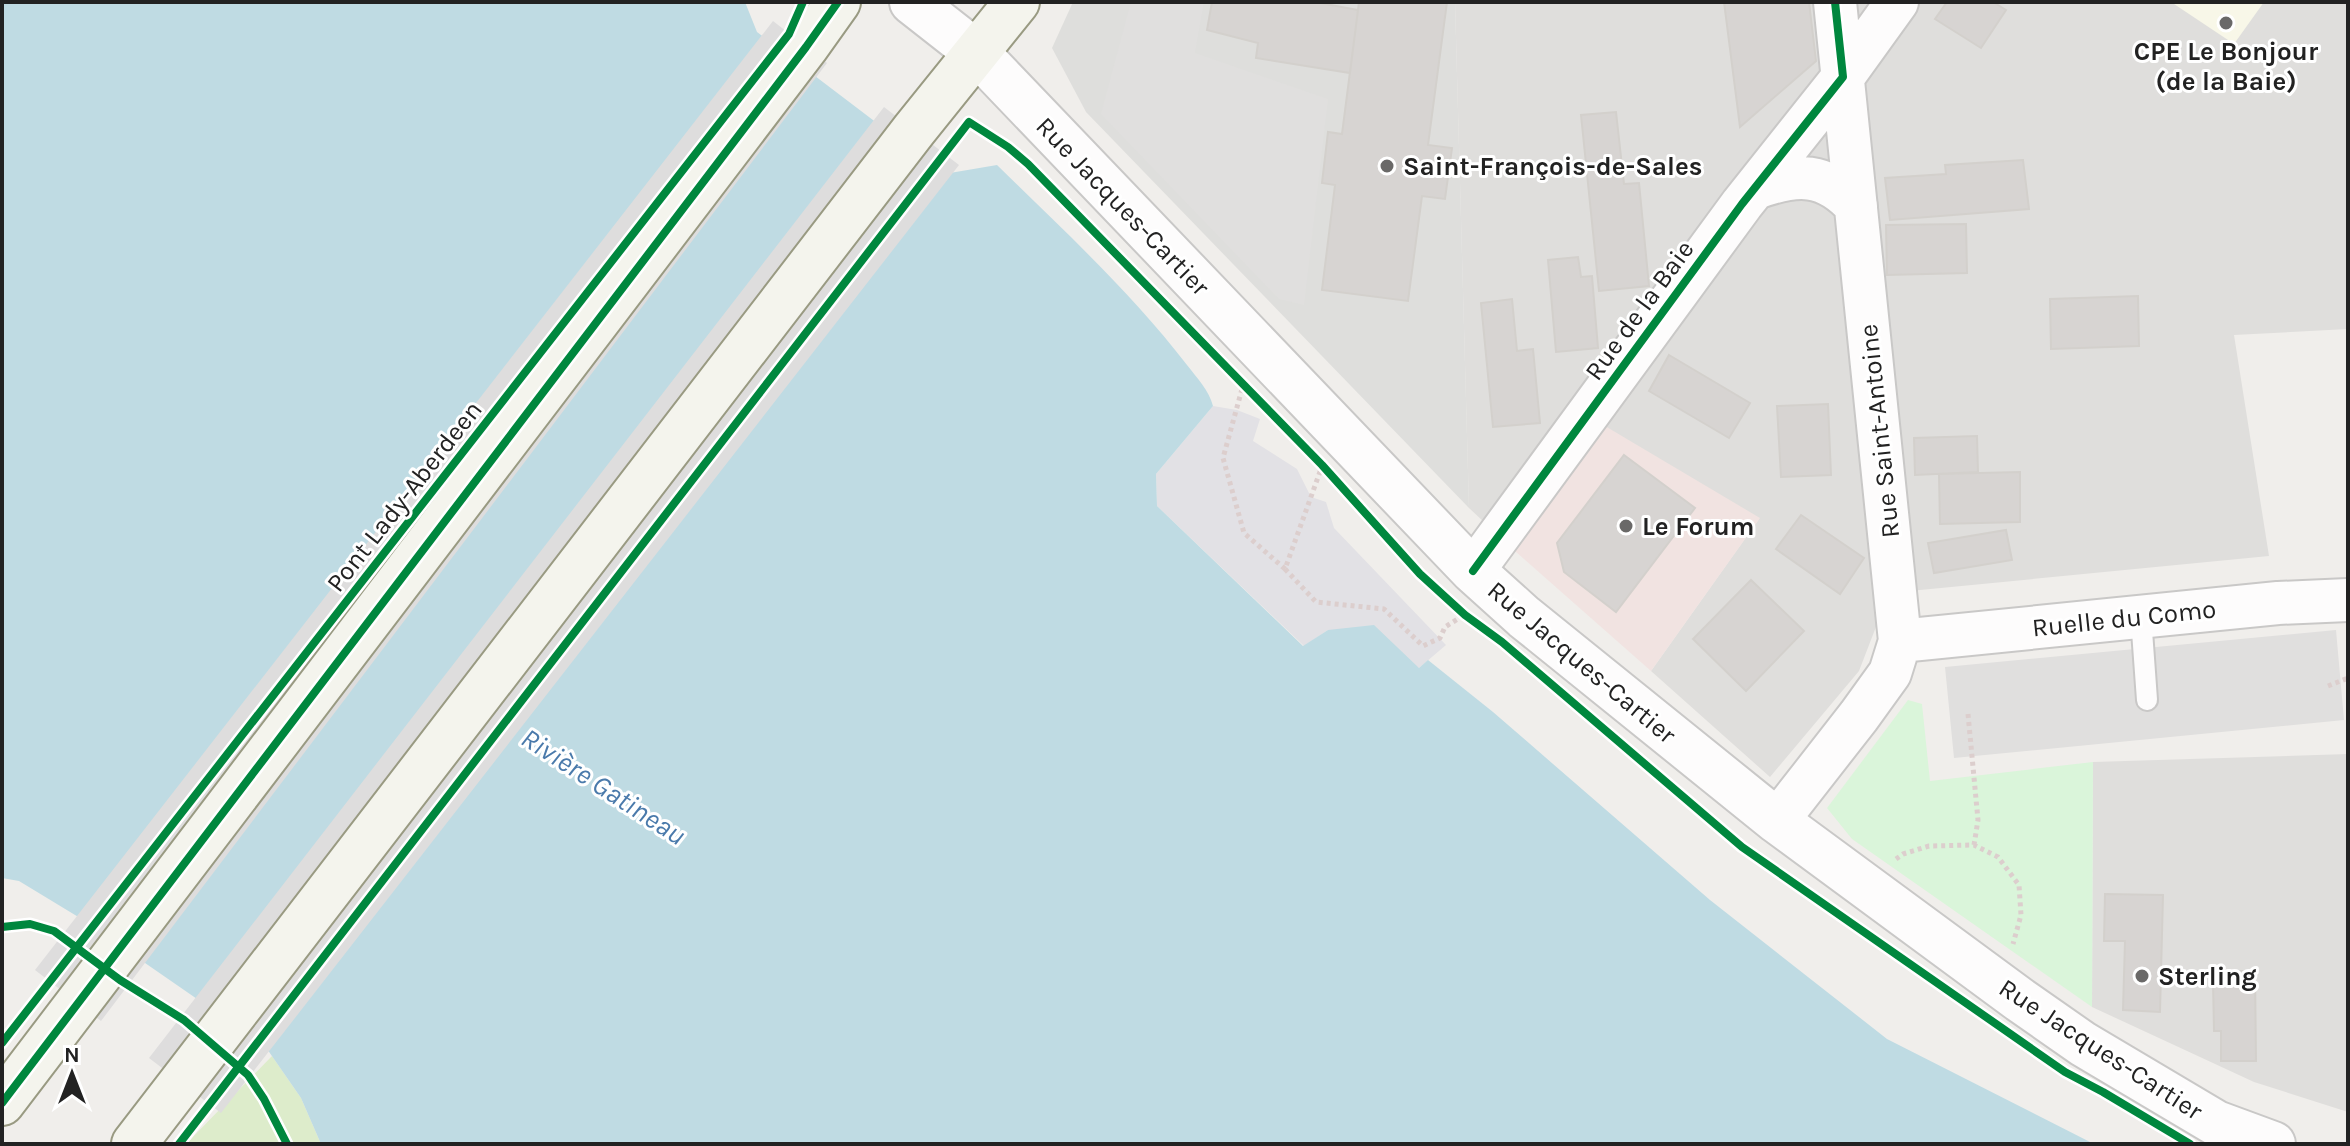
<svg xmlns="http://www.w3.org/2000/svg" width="2350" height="1146" viewBox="0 0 2350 1146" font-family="Karla,sans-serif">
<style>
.residential{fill:#dfdedc}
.commercial{fill:#f1e3e1}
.education{fill:#f8f7e8}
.religious{fill:#dededc}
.grass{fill:#ddeccb}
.park{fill:#daf5da}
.parking{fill:#e0dfde}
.plaza{fill:#e2e1e5}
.water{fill:#bfdbe3}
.pier{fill:#dedddd}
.building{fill:#d7d4d2;stroke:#d3d0cc;stroke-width:2}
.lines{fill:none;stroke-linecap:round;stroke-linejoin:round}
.service-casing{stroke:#c9c8c7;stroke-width:24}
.minor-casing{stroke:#c9c8c7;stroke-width:46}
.tertiary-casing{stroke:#c9c8c7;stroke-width:48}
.secondary-casing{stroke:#999a82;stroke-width:48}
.path{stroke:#dccecd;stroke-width:5;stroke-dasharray:4 4;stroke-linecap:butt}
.service{stroke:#fdfcfc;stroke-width:20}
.minor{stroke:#fdfcfc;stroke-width:42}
.tertiary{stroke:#fdfcfc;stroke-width:44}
.secondary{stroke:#f4f4ed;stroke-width:44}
.cycleway-casing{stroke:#fff;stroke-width:13}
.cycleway{stroke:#00873e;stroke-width:8}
.poi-dot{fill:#6a6968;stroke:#fff;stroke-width:3}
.labels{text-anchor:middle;stroke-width:6;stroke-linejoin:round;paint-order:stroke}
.poi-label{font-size:26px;font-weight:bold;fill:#222;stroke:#fff;text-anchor:start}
.street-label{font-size:26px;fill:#222;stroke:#fff}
.water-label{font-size:28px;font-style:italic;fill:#4a7aab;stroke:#fff}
</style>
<rect width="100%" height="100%" fill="#f0eeeb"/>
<path class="residential" d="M1455,2H2348V329L2234,335L2269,556L1889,593L1859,671L1770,777L1651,671L1759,519L1605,427L1515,551L1469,508Z
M2348,754V1112L2254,1082L2092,1007L2093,762Z"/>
<path class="commercial" d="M1605,426L1760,518L1651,671L1515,551Z"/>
<path class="education" d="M2171,2H2264L2234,44Z"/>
<path class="religious" d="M1073,2H1455L1469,508L1086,112L1052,48Z"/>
<path class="grass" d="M272,1056L301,1098L321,1144H186Z"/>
<path class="park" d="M1908,700L1922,704L1930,781L2093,762L2092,1007L1852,839L1827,808Z"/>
<path class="parking" d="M1131,2H1204L1195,53L1328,99L1304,305L1279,299L1101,114Z
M2336,630L2344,720L1954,758L1945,667Z"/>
<path class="plaza" d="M1213,406L1237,410L1260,419L1253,441L1297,469L1311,497L1326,502L1334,528L1446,645L1419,668L1328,630L1304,646L1157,506L1156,474Z"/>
<path class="water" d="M2,2H745L757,32L944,174L997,165C1062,229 1131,292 1187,365C1197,378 1209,390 1213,406L1156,474L1157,506L1303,646L1328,630L1374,625L1419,668L1428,660L1493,712L1710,900L1887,1039L2094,1144H321L301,1098L265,1046L80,918L19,881L2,878Z"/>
<path class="pier" d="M773,21L827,63L101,1021L35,970Z
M884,107L959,165L221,1113L149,1058Z"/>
<path class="building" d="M1212,2H1315L1358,10L1350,73L1256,58L1258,43L1207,30Z
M1359,2H1447L1428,145L1452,148L1445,199L1422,196L1408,301L1322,290L1335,185L1322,183L1328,132L1342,134Z
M1724,2H1809L1816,61L1740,127Z
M1947,2H1993L2006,10L1981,48L1935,19Z
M1616,112L1624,184L1639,183L1649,286L1599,291L1581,115Z
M2023,160L2029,209L1890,220L1885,178L1946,174L1945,165Z
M1966,224L1967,273L1887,275L1886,225Z
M1578,257L1581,277L1592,276L1598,348L1556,352L1548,260Z
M2138,296L2139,346L2051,349L2050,299Z
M1512,299L1517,351L1533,349L1540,423L1493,427L1481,303Z
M1669,355L1750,403L1729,438L1649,391Z
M1828,404L1831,475L1781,477L1777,406Z
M1977,436L1978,472L1915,475L1914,438Z
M1624,455L1695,508L1616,612L1564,572L1557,543Z
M2020,472V522L1940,524L1939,474Z
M1801,515L1864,558L1840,594L1776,549Z
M2006,530L2012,560L1934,573L1928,543Z
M1751,580L1804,631L1746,691L1693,639Z
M2105,894L2163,895L2160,1012L2123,1010L2125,941H2104Z
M2222,971H2255L2256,1061H2221V1031H2214L2213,981H2223Z"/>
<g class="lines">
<defs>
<path id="service" d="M2141,617L2147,700"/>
<path id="minor" d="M1756,188C1797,173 1825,172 1856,206
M1473,571L1742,204L1843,77L1897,2
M1900,641L2278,603L2348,600
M1777,821L1859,716L1890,673L1900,641L1835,2"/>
<path id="tertiary" d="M912,2L977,53L1473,571L1524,617L1777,821L2020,1000L2083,1044L2216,1123L2273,1144"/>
<path id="secondary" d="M2,1103L806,47L838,2
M134,1144L914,130L1017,2"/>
</defs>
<use href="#service" class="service-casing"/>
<use href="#minor" class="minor-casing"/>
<use href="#tertiary" class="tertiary-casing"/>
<use href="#secondary" class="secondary-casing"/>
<path class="path" d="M1242,389L1223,458L1244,533L1285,569L1321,469
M1285,569L1316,602L1384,609L1423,646L1440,638L1445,627L1464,615
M2328,686L2348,678
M1968,714L1978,820L1974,845
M1896,859L1903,854L1929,846L1974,845L1998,857L2019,885L2021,915L2013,944"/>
<use href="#service" class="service"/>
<use href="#minor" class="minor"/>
<use href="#tertiary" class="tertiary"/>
<use href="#secondary" class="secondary"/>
<defs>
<path id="cycleway" d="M1473,571L1742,204L1843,77L1835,2
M2,927L30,924L54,931L120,980L184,1020L248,1075L264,1099L287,1144
M2,1043L789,34L803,2
M2,1103L806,47L838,2
M179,1144L969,122L1008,147L1028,164L1322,465L1420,574L1465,615L1502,642L1742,847L2065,1072L2103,1092L2190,1144"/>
</defs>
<use href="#cycleway" class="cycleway-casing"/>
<use href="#cycleway" class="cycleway"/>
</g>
<g class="poi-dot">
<circle cx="2226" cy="23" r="8"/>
<circle cx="1387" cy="166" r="8"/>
<circle cx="1626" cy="526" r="8"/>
<circle cx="2142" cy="976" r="8"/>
</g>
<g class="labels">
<g class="poi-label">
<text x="2226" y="60" text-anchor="middle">CPE Le Bonjour<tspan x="2226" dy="30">(de la Baie)</tspan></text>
<text x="1403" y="175">Saint-François-de-Sales</text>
<text x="1642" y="535">Le Forum</text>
<text x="2158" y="985">Sterling</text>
</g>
<g class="street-label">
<text transform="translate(1123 206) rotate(46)" y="9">Rue Jacques-Cartier</text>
<text transform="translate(1639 310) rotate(-54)" y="9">Rue de la Baie</text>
<text transform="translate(1879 431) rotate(-96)" y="9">Rue Saint-Antoine</text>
<text transform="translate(404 496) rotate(-52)" y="9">Pont Lady-Aberdeen</text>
<text transform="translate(2124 618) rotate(-6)" y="9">Ruelle du Como</text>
<text transform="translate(1582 662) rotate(40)" y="9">Rue Jacques-Cartier</text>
<text transform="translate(2101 1049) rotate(33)" y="9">Rue Jacques-Cartier</text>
</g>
<g class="water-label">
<text transform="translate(604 786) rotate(33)" y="10">Rivière Gatineau</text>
</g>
</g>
<rect width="2350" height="1146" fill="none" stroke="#222222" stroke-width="8"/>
<g transform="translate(72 1074)" stroke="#ffffff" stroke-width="6" paint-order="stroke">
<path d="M0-6L14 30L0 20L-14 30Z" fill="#222222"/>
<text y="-12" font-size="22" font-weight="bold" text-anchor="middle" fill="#222222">N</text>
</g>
</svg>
